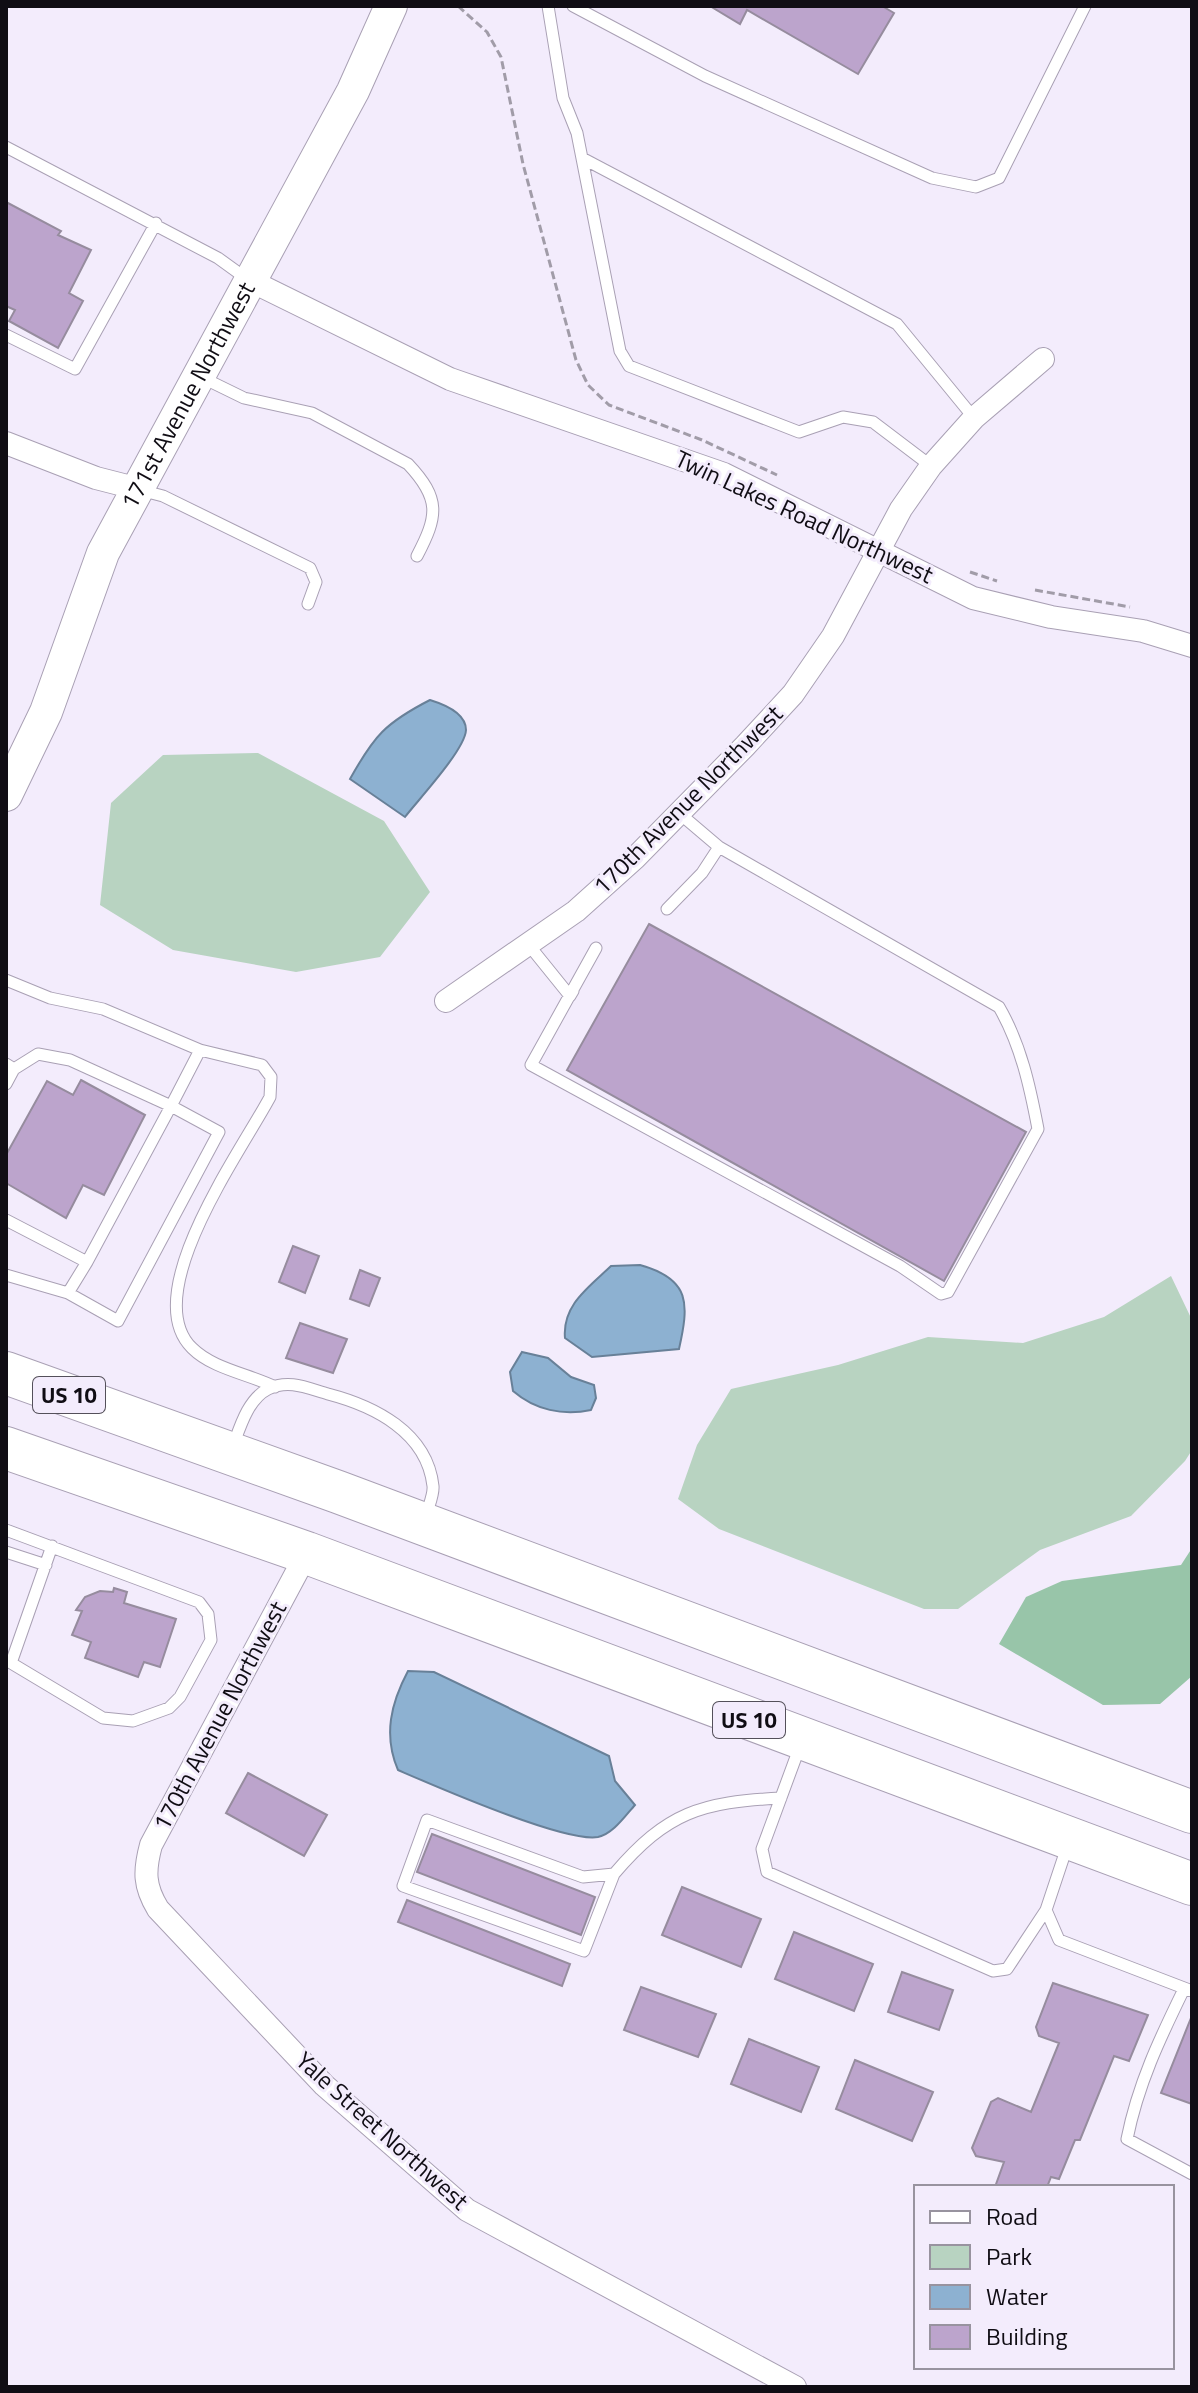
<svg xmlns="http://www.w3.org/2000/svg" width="1198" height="2393" viewBox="0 0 1198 2393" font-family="'Titillium Web',sans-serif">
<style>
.green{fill:#b8d3c1}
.forest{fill:#98c5a9}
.water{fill:#8db1d1;stroke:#688098;stroke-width:2}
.building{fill:#bca4cc;stroke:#968c9e;stroke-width:2}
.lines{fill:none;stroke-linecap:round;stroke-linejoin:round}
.lane-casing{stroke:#a9a0b4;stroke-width:13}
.street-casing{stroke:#a9a0b4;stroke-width:24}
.secondary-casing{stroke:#a9a0b4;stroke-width:34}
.highway-casing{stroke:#a9a0b4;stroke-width:44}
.path{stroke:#a19ca8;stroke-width:3;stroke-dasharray:8 4;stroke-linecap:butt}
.lane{stroke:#fff;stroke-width:11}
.street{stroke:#fff;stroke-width:22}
.secondary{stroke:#fff;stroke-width:32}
.highway{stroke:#fff;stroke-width:42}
.labels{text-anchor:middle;stroke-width:6;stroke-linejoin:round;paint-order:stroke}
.shield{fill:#f3ecfc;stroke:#54505a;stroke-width:2}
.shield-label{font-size:22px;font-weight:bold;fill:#100d14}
.street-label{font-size:24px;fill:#100d14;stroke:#f3ecfc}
</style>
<rect width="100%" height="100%" fill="#f3ecfc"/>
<path class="green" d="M258,753L384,821L430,892L380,957L296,972L173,950L100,905L111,803L163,755Z
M1171,1276L1192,1320V1450L1185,1461L1131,1516L1040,1550L958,1609H924L719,1529L678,1499L697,1445L731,1389L838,1365L928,1337L1023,1343L1104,1317Z"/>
<path class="forest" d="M1192,1548V1676L1160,1704L1103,1705L999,1644L1026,1597L1062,1581L1181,1565Z"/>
<path class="water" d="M430,700C443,704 466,713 466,730C465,750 418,800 405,817L350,779C374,736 385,723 430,700Z
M640,1265C691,1279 689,1304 679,1349L592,1357L565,1338C562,1305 589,1287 611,1266Z
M522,1352L548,1358L571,1377L594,1385L596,1398L591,1410C563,1416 535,1410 513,1391L510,1372Z
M408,1671L434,1672L609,1756L615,1781L635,1805C625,1816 613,1834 598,1837C564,1843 435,1786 398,1770C383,1735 391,1703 408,1671Z"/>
<path class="building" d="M710,6H882L894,13L858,74L747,10L740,24Z
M6,202L61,231L58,235L91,250L69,293L83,301L58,348L9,321L15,310L6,306Z
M649,924L1026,1132L944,1281L567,1070Z
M81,1080L145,1115L104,1195L83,1185L66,1218L6,1183V1155L47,1081L73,1095Z
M293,1246L319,1256L305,1293L279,1282Z
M360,1270L380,1278L369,1306L350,1299Z
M300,1323L347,1339L333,1373L286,1358Z
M114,1588L127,1592L124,1603L176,1619L160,1667L144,1662L138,1677L85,1658L91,1642L72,1635L82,1611L76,1610L85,1597L100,1591L113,1592Z
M248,1773L327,1815L304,1856L226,1813Z
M432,1834L595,1897L581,1935L417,1872Z
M682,1887L761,1919L741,1967L662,1935Z
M407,1900L570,1964L562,1986L398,1922Z
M794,1932L873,1964L854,2011L775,1979Z
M902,1972L953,1990L939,2030L888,2012Z
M1053,1983L1148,2015L1129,2061L1114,2056L1080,2140H1075L1059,2179L1051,2177L1047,2187H995L1004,2162L976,2156L972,2148L991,2102L998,2098L1031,2112L1059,2043L1039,2036L1036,2027Z
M641,1987L716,2014L698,2057L624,2030Z
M1191,2018H1192V2104L1161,2093Z
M749,2039L819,2067L801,2112L731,2084Z
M855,2060L933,2092L912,2141L836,2109Z"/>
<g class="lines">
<defs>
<path id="lane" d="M548,6L563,98L577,133L620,351L629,366L799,432L843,417L873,422L931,466
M573,6L705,76L932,178L976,187L999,178L1085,6
M6,147L218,258L247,279
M582,158L897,324L974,418
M6,335L75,369L156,223
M199,376L244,398L312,413L408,464C441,499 438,516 417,556
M140,490L163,496L310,568L316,582L308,604
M667,909L702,873L719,847L679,813
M528,944L570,996L573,991
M596,948L531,1065L900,1266L941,1294L948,1292L1038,1129C1030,1087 1021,1045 999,1007L719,847
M6,980L50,998L103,1009L200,1050L262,1065L271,1077L270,1097C242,1150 137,1294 192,1348C213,1369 249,1374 275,1387
M6,1064L14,1069L38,1054L70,1060L171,1106L87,1262L6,1220
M6,1084L14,1069
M6,1275L68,1293L118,1321L219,1132L171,1106L200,1050
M68,1293L87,1262
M233,1446C240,1427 248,1399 268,1389C289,1379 307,1388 328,1394C374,1406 427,1432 433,1486C434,1495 428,1507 426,1516
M6,1530L199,1602L208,1614L211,1640L180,1697L169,1708L133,1721L103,1718L6,1660
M6,1552L46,1565
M11,1663L52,1546
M800,1746L762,1849L767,1872L993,1971L1007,1969L1046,1910L1068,1844
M614,1874L584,1951L403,1886L427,1820L583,1877L614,1874C667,1812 701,1802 781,1798
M1046,1910L1059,1940L1192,1991
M1184,1989C1160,2038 1138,2084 1127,2139L1192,2174"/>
<path id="street" d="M249,280L450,379L724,474L973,598L1051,617L1143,631L1192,646
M6,443L96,478L135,488
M446,1001L576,911L635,858L745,746L793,694L833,636L901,509L931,466L974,418L1043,359
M307,1553L151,1845C144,1871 144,1886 158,1909L324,2085L467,2210L795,2387"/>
<g id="secondary">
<path id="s1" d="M6,795L46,712L103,553L353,91L391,6"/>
</g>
<path id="highway" d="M6,1373L338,1492L1192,1812
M6,1448L307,1553L1192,1884"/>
</defs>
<use href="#lane" class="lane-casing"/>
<use href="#street" class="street-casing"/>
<use href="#secondary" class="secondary-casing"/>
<use href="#highway" class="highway-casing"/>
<path class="path" d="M458,6L487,32L501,57L523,164L576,360L588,385L609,405L702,440L777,475
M970,572L997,581
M1035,590L1130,607"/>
<use href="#lane" class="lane"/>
<use href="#street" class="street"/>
<use href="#secondary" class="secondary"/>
<use href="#highway" class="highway"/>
</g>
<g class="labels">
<g class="shield">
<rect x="33" y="1377" width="72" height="36" rx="6"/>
<rect x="713" y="1702" width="72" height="36" rx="6"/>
</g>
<g class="shield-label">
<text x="69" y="1403">US 10</text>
<text x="749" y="1728">US 10</text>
</g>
<g class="street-label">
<text dy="8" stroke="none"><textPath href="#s1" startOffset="440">171st Avenue Northwest</textPath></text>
<text transform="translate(804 517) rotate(25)" y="8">Twin Lakes Road Northwest</text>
<text transform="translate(688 800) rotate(-45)" y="8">170th Avenue Northwest</text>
<text transform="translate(220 1716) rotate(-62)" y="8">170th Avenue Northwest</text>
<text transform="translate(382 2131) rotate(42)" y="8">Yale Street Northwest</text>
</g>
</g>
<rect width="1198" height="2393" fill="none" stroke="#100d14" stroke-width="16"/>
<rect x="914" y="2185" width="260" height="184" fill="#f3ecfc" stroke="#98939f" stroke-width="2"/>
<rect x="930" y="2211" width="40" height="12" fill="#ffffff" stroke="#98939f" stroke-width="2"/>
<text x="986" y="2225" font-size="24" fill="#100d14">Road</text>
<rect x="930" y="2245" width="40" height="24" fill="#b8d3c1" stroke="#98939f" stroke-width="2"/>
<text x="986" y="2265" font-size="24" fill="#100d14">Park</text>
<rect x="930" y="2285" width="40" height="24" fill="#8db1d1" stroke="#98939f" stroke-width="2"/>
<text x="986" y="2305" font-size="24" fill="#100d14">Water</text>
<rect x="930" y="2325" width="40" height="24" fill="#bca4cc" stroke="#98939f" stroke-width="2"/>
<text x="986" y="2345" font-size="24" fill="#100d14">Building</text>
</svg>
